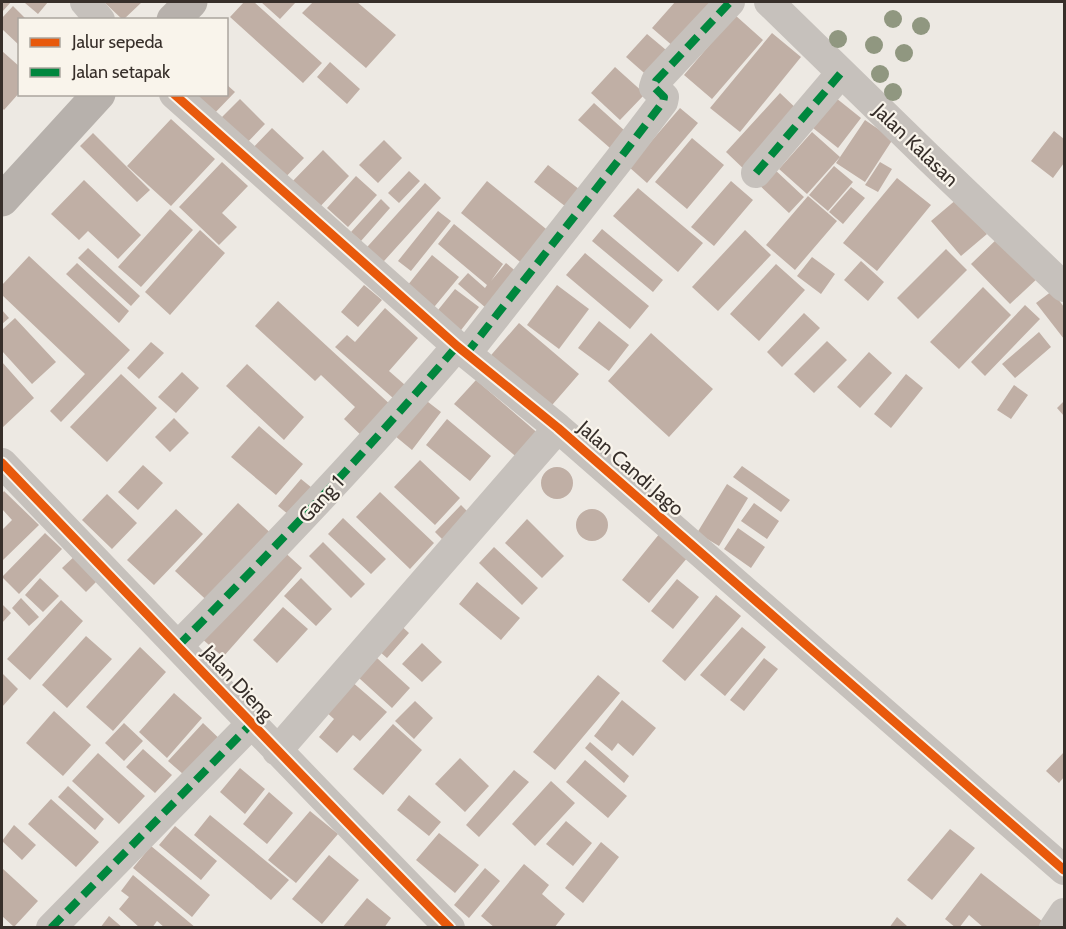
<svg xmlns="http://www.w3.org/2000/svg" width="1066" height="929" viewBox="0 0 1066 929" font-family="Cabin,sans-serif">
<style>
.building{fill:#c0afa5}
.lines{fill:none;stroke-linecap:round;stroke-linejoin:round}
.minor{stroke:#c6c1bc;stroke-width:30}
.secondary{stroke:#b7b1ac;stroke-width:33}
.quiet{stroke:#00873e;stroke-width:8;stroke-dasharray:15 8;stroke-linecap:butt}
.cycleway-casing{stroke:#f9f4eb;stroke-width:13}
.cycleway{stroke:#e8590c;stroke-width:9}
.tree{fill:#909780}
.labels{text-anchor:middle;stroke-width:4.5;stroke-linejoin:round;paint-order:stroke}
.street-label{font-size:20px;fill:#372f2a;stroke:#f9f4eb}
</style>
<rect width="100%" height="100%" fill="#ede9e3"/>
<path class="building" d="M2,2H11L2,12Z
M26,2H48L38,14L25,3Z
M104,2H142L123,20Z
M244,2H254L322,63L303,83L230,17Z
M261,2H296L280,19Z
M313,2H357L396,35L366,68L302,13Z
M675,2H711L674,47L652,28Z
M13,6L27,20H20V46L2,29V18Z
M735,15L763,40L712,99L684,75Z
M772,33L801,57L740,132L710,108Z
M647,34L672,55L651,79L626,57Z
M2,51L20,67V92L4,110L2,108Z
M330,62L360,89L347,104L317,77Z
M615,67L645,94L620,120L591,93Z
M226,84L235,92L210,118L185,94H226Z
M780,93L802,114L748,173L726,152Z
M831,94L861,118L838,148L808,124Z
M240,99L265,124L243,147L217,122Z
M594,103L625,131L610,148L578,120Z
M680,108L698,123L647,183L629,167Z
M171,119L215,159L171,206L127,166Z
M865,120L893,139L865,182L836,163Z
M272,128L304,158L279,184L247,154Z
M1054,131L1064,139V163L1053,178L1031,161Z
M812,132L840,157L807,194L779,169Z
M93,133L150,190L137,202L80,146Z
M692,138L724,165L687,209L655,182Z
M384,140L402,158L378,183L359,165Z
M323,150L349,176L315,212L288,186Z
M222,162L248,186L222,213L237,227L219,245L179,207Z
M880,162L892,169L878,192L865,185Z
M548,165L584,193L570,210L534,182Z
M834,166L853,182L828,211L809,195Z
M773,168L804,197L789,213L758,184Z
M409,171L420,181L399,203L388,193Z
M356,176L377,195L348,227L327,208Z
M897,178L931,205L877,271L843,243Z
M84,180L141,235L118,259L88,231L79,240L51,214Z
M487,181L551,233L525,266L461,213Z
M731,181L753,200L714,246L691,227Z
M425,183L441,198L375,271L359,256Z
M851,187L865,198L843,224L829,212Z
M638,188L703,243L678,272L613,216Z
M808,196L837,221L795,270L766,245Z
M381,199L390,208L361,241L351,232Z
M957,199L987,234L961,256L931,221Z
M170,209L193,230L141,287L118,267Z
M438,211L451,221L411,271L398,261Z
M454,224L503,264L491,281L506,263L524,278L493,314L458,284L468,273L485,288L487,285L438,244Z
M602,229L663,280L653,292L592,241Z
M200,230L225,253L170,315L145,292Z
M745,230L771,255L718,311L692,287Z
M999,237L1039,277L1010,304L971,264Z
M88,248L140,296L131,306L78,258Z
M946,249L967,270L918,319L897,298Z
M585,253L649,306L630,329L566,275Z
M432,255L459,277L430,312L403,291Z
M29,256L130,350L61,422L50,411L85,374L2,295V285Z
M812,257L835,274L821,294L797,276Z
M861,261L884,282L868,301L844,280Z
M77,263L129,311L119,323L66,274Z
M776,264L805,290L759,341L730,314Z
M364,285L382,300L358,327L341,312Z
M557,285L589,309L559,349L527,325Z
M983,287L1011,315L959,369L930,342Z
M455,289L479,307L458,334L434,315Z
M1052,291L1064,307V339L1036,303Z
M278,301L393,407L364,438L344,419L355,407L321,375L315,381L255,326Z
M1025,305L1040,319L985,376L971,362Z
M385,308L418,338L389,371L405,385L393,398L335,347L347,335L355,342Z
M2,310L9,318L2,324Z
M804,313L820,328L782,367L767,352Z
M15,318L56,362L32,384L2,351V330Z
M599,321L629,345L609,371L578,348Z
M519,323L579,374L546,412L486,361Z
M1039,332L1051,347L1015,378L1002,364Z
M651,333L713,389L669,437L608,381Z
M827,341L847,360L814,393L794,374Z
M151,342L164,353L139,379L127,368Z
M869,352L892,373L860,408L837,387Z
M2,362L34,398L2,428Z
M247,364L304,417L284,440L226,386Z
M182,372L199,388L176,413L158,397Z
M121,374L157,408L107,462L70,427Z
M906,374L923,388L891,428L874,414Z
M476,380L541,436L520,460L454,404Z
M1014,385L1028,395L1011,419L997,410Z
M419,395L441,412L412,450L389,431Z
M1064,401V416L1057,408Z
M174,418L189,433L170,452L155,437Z
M447,419L491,456L470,481L426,445Z
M259,426L303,464L276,495L231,457Z
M420,460L460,498L435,525L394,487Z
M143,465L163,483L138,510L118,492Z
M742,466L790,500L781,512L733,477Z
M541 483a16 16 0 1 1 32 0a16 16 0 1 1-32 0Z
M301,479L317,492L294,519L278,506Z
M727,484L748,498L719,546L697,533Z
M4,491L39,525L2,561V530L12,520L2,509V494Z
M380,492L434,543L410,569L356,517Z
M107,494L137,523L112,549L82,520Z
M238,503L277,539L214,607L175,571Z
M754,503L779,521L767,539L741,521Z
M461,505L473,517L447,544L435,532Z
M176,509L203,534L154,585L127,560Z
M576 525a16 16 0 1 1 32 0a16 16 0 1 1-32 0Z
M343,518L386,559L371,574L328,534Z
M527,519L564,556L542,578L505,543Z
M738,528L765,547L751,568L724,549Z
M45,533L62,549L19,594L2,577Z
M660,533L688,557L649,603L622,580Z
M323,542L365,584L351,598L309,556Z
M494,547L538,588L522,605L479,563Z
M280,548L302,568L223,657L201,638Z
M78,553L102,576L86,592L62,568Z
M40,578L59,596L43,612L25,595Z
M301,578L332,609L316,626L284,596Z
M677,579L699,597L673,629L651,611Z
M477,582L520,618L501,640L459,604Z
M716,595L741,616L685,681L662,661Z
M21,598L39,617L29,626L12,608Z
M61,600L83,621L30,680L7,659Z
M2,604L11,613L2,623Z
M283,607L308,629L277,663L253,640Z
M397,622L409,633L387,658L380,652Z
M742,627L766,647L725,696L700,675Z
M86,636L112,659L67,708L42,685Z
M422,643L442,662L422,682L402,664Z
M140,647L166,672L113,731L86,707Z
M377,658L410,688L392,708L359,678Z
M764,658L778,669L744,711L730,700Z
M2,673L18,689L2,707Z
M598,675L620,693L555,770L533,752Z
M351,681L387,712L360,741L353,735L337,753L319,737L334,719L325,711Z
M174,693L202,718L167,758L139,732Z
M622,700L656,728L633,756L618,743L612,751L594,736Z
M415,701L433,718L414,739L395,721Z
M54,711L91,745L63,776L26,743Z
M124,723L143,741L124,761L105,743Z
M203,723L225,744L191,781L168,761Z
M393,724L422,750L383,795L353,769Z
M590,742L629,776L624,783L585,748Z
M143,749L172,775L155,793L126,767Z
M1064,752V777L1059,783L1046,771Z
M98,753L145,796L119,824L72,781Z
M460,758L489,786L465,812L435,784Z
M585,760L627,796L608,818L566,782Z
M240,768L265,789L245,814L220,792Z
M514,770L529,782L479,837L466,825Z
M551,781L575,803L535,846L512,824Z
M68,786L104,819L95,830L58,797Z
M269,792L293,813L267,844L243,824Z
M409,795L441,822L429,836L397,810Z
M51,799L99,842L76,867L28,824Z
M310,811L338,834L296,883L268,860Z
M210,815L289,880L271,900L194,835Z
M566,821L592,843L573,866L546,844Z
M14,825L36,845L22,860L2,841Z
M175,826L217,861L201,880L159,845Z
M950,829L975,848L932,900L907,880Z
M439,833L479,865L455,893L416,860Z
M601,842L619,857L583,903L565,888Z
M151,846L210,895L192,917L133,868Z
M329,855L359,880L322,924L292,899Z
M524,864L549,885L542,894L565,914L554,928H495L481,916Z
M2,868L38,901L14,927L2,916Z
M485,868L500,881L469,918L454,905Z
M981,873L1043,922L1038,928H984L969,915L959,928H956L945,919Z
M133,875L196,928H165L157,921L152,928H140L119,909L129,897L121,891Z
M367,898L391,918L384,928H342Z
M109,916L123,928H100Z
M897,917L907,926L906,928H889Z"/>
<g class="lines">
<path class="minor" d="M85,2L100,20
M769,2L927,156L1064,287
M174,94L457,346L558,428L1064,870
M756,173L841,73
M466,354L618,161L663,102L664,97L654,87L656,81L730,2
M2,463C151,618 299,774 450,928
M178,646C274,549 368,450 457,346
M277,751L558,428
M51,928L252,723
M1054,928L1064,913"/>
<path class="secondary" d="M173,20L191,2
M2,200L99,94"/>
<path class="quiet" d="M756,173L841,73
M466,354L618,161L663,102L664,97L654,87L656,81L730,2
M178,646C274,549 368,450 457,346
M51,928L252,723"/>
<defs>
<path id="cycleway" d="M174,94L457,346L558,428L1064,870
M2,463C151,618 299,774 450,928"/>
</defs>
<use href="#cycleway" class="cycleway-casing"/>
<use href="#cycleway" class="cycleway"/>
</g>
<g class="tree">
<circle cx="893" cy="19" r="9"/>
<circle cx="921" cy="26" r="9"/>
<circle cx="838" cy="39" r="9"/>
<circle cx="874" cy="45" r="9"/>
<circle cx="904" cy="53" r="9"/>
<circle cx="880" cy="74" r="9"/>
<circle cx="893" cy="92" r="9"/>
</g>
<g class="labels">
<g class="street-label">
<text transform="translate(916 145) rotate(44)" y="7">Jalan Kalasan</text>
<text transform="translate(631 468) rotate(41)" y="7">Jalan Candi Jago</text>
<text transform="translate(321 499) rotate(-47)" y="7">Gang 1</text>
<text transform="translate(238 683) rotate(47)" y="7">Jalan Dieng</text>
</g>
</g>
<rect width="1066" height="929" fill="none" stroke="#372f2a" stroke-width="6"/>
<rect x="18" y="18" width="210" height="78" fill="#f9f4eb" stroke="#aba59e" stroke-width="1.5"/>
<rect x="30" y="38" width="30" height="9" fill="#e8590c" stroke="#aba59e" stroke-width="1.5"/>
<text x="72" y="48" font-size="18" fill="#372f2a">Jalur sepeda</text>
<rect x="30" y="68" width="30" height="9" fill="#00873e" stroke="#aba59e" stroke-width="1.5"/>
<text x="72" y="78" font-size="18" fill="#372f2a">Jalan setapak</text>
</svg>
